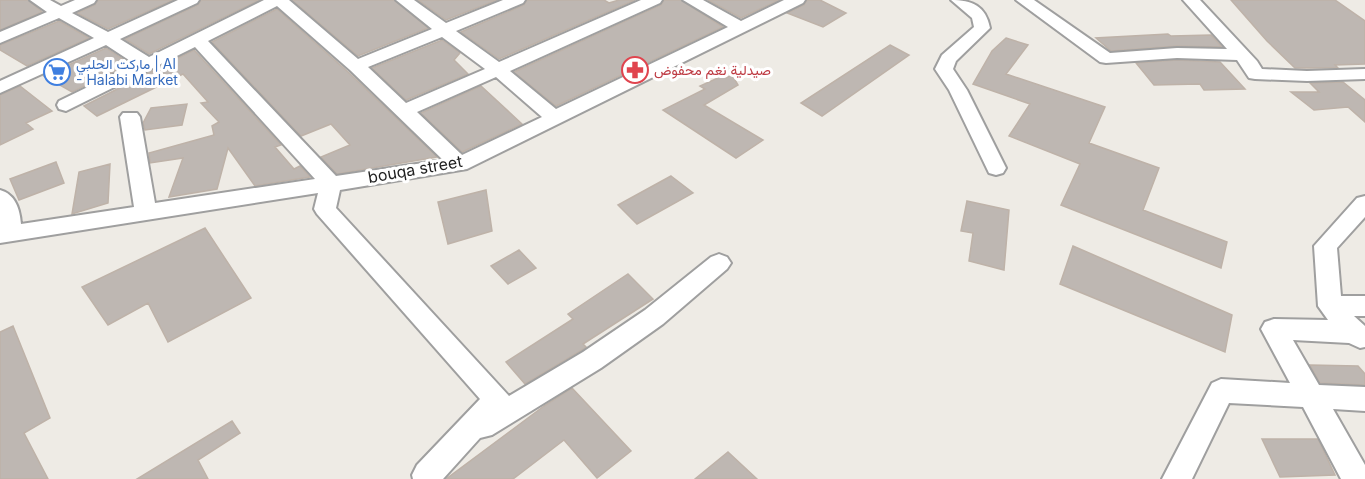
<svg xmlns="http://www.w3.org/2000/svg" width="1365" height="479" viewBox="0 0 1365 479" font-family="Inter,Vazirmatn,sans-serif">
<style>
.building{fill:#beb7b2;stroke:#beb2a8;stroke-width:1.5}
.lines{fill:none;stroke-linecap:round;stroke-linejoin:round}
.minor-casing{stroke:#9f9f9f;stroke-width:4}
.minor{fill:#fff;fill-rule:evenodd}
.labels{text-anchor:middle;stroke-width:6;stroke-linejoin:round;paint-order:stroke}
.far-shop-label{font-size:14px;fill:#366cbe;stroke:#fff;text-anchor:start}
.far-health-label{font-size:14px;fill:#be3a42;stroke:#fff;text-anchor:start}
.street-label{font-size:16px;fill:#1e1e1e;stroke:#fff}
</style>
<rect width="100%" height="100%" fill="#eeebe5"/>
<path class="building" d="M0,0H28L42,12L0,30Z
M98,0H173L108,29L77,13L95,5Z
M201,0H259L149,54L125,39L198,5Z
M292,0H394L428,28L358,56Z
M418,0H497L446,20Z
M527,0H604L609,3L619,0H635L499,59L461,32L524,5Z
M664,0H681L723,27L556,106L514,72L661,5Z
M708,0H779L741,18Z
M807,0H820L846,13L823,27L787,13L804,5Z
M1231,0H1335L1365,21V64L1335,65L1338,68H1295L1267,41Z
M277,9L348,72L437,157L337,174L321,157L350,145L331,124L301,136L212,42Z
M59,21L89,38L27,66L0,50V45Z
M1168,34L1171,36L1211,35L1222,47L1177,46L1111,51L1096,38Z
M1006,38L1028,45L1006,74L1105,107L1089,143L1159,168L1143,210L1227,242L1221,268L1061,205L1080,164L1009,136L1030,104L973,84L992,51Z
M442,40L460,53L454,60L468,74L406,100L372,68Z
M890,45L909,55L822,116L801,103Z
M106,48L130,64L72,92L44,76Z
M194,50L281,145L275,147L294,169L300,166L310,177L255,186L228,148L217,189L169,197L183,158L150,163L149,153L214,135L212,126L219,122L201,103L208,102L183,74L97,116L84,106Z
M1177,60L1220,62L1245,89L1204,90L1200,84L1154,85L1136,63Z
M732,75L738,85L704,105L763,140L736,158L663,110L705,89L700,86L722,76L726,78Z
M1343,82L1365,100V122L1348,107L1314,110L1291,92H1319L1310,83Z
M20,86L52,111L26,123L33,129L0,145V95Z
M481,86L522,124L462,152L421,113Z
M187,104L182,125L145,130L143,123L151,108Z
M56,162L64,183L19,200L10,179Z
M110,164L108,203L72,214L79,172Z
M671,176L693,193L637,224L618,205Z
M486,190L492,231L448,244L438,202Z
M967,201L1009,210L1004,270L969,261L973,233L961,231Z
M205,228L251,298L168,342L148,303L108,325L82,287Z
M1073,246L1232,315L1225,352L1060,284Z
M519,250L536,268L508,284L491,266Z
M628,274L653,299L583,344L586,347L582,350L525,384L506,362L573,319L568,314Z
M13,326L50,418L24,433L48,479H0V332Z
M1310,365L1358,366L1365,374V385L1320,383Z
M572,388L631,451L597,478L564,440L513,479H446L544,406Z
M232,421L240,433L198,460L208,479H137Z
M1262,439H1318L1335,475L1280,477Z
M728,452L757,479H695Z"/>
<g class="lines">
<defs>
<path id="minor" d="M30,0H50L61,6L75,0H96L94,3L72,13L108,32L178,0H199L197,3L120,39L149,57L264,0H289L358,59L432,29L396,0H414L446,23L503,0H525L523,3L456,31L499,62L641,0H662L660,3L510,71L556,109L728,27L683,0H703L741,21L784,0H805L803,3L467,169L340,190L336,208L509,396L583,352L645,310L711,257L719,254L727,257L731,263L727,269L663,324L601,368L492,435L480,438L443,479H413L412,475L417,465L480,399L317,214L314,209L318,193L0,243V190C15,194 20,209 21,224L134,207L120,117L123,113H137L140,117L155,203L315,179L195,47L66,111L59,109L57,105L59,101L135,64L106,45L0,93V81L94,38L59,18L0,43V32L47,12ZM277,6L350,70L443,160L336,176L208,41ZM442,37L485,69L406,103L368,67ZM496,77L542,117L462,155L417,112Z
M951,0C972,0 986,6 990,28L956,61L953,69L967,90L1006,168L1003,173L996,175L989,173L949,90L935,69L942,55L974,27L972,18Z
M1016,0H1034L1110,53L1177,48L1227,49L1183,0H1200L1257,61L1262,69L1307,71L1365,69V79L1307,81L1255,79L1249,78L1237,60L1177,58L1106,63L1100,62Z
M1365,196V217L1337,248L1341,296H1365V316H1354L1365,326V347L1360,348L1349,343L1293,340L1319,385L1365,387V411L1333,409L1365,465V479H1341L1303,407L1229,403L1192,479H1162L1212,383L1221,379L1290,383L1261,329L1265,322L1274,319L1328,320L1318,306L1314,246L1357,198Z"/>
</defs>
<use href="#minor" class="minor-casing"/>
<use href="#minor" class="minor"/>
</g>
<defs>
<symbol id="pharmacy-ring" viewBox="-11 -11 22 22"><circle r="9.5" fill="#fff" stroke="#e0444e" stroke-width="1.5"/><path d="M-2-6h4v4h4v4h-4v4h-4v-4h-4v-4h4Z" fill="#e0444e"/></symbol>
<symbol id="supermarket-ring" viewBox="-11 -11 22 22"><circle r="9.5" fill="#fff" stroke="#3f7fe0" stroke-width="1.5"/><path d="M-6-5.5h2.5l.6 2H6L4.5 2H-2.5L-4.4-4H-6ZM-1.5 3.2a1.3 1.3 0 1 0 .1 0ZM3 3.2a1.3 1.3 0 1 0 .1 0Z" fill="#3f7fe0"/></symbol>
</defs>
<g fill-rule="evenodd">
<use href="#pharmacy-ring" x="620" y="55" width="30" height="30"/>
<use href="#supermarket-ring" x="42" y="57" width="30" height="30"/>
</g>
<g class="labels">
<g class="far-shop-label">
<text x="76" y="69">ماركت الحلبي | Al<tspan x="76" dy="16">- Halabi Market</tspan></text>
</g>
<g class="far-health-label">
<text x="654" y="75">صيدلية نغم محفوض</text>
</g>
<g class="street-label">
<text transform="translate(415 169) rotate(-10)" y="6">bouqa street</text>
</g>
</g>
</svg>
